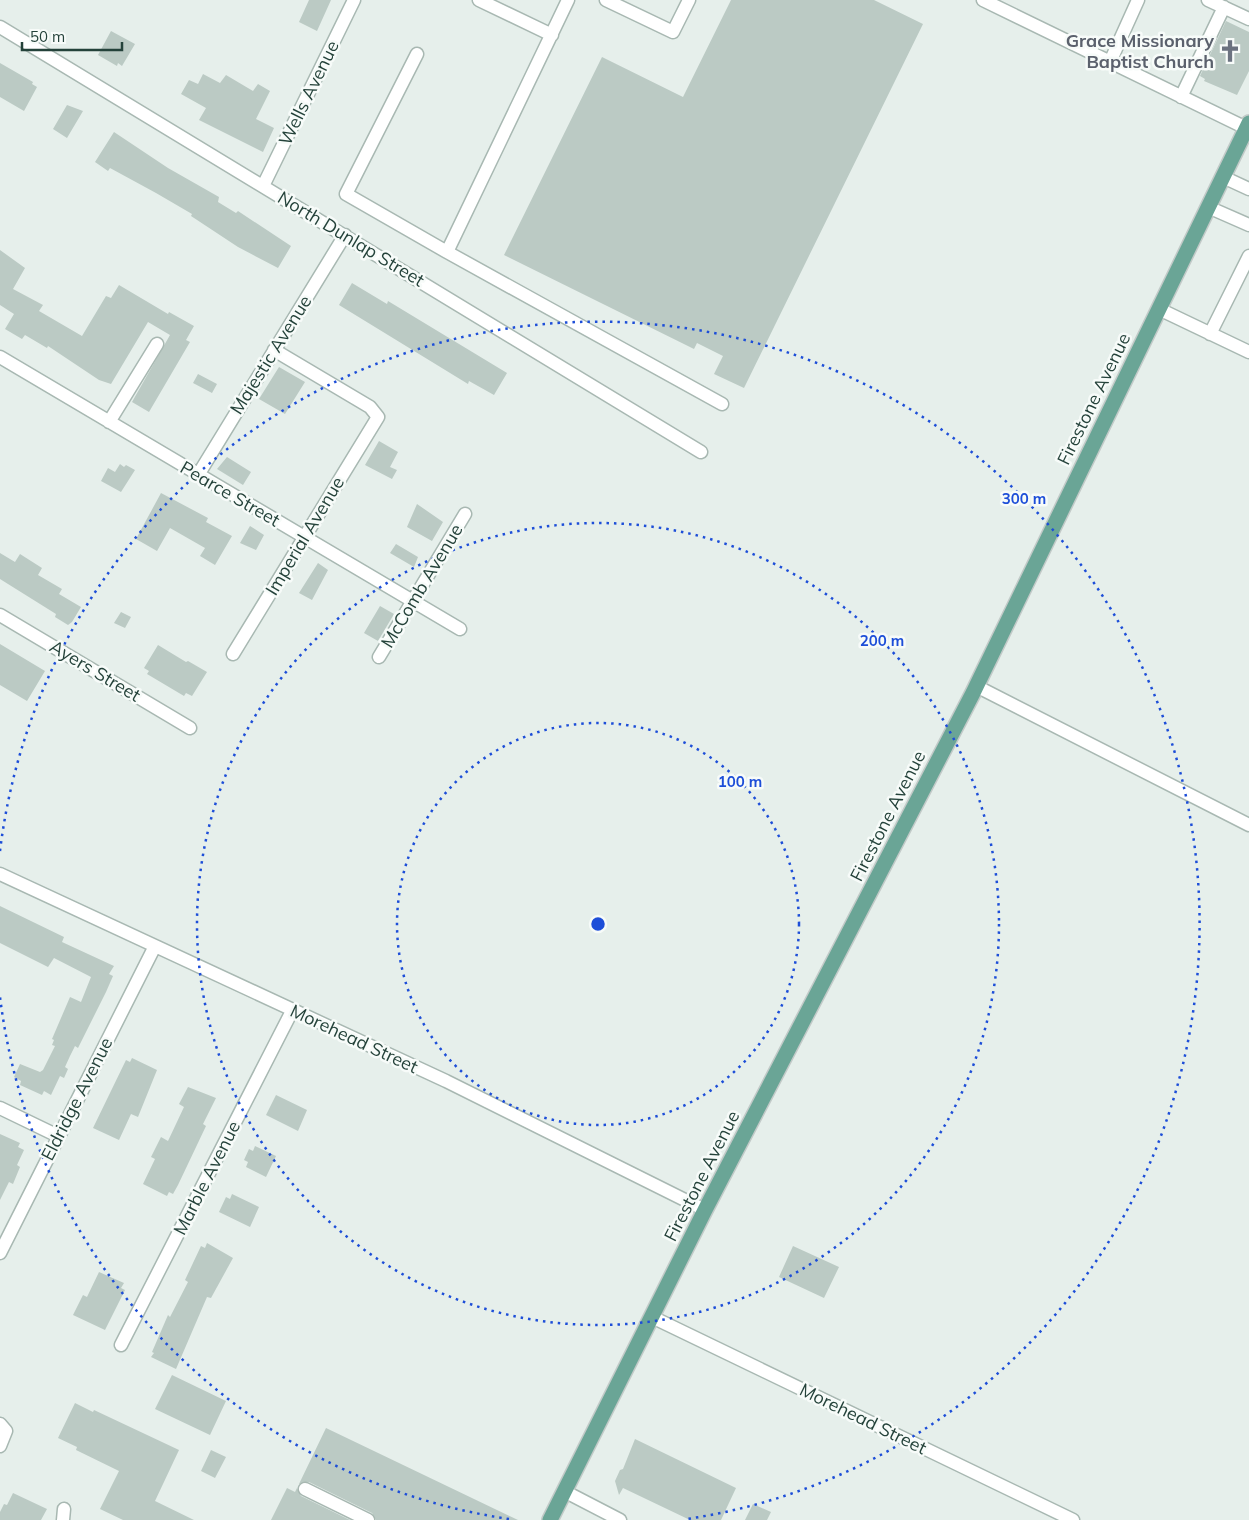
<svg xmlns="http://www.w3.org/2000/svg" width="1249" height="1520" viewBox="0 0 1249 1520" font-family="Mulish,sans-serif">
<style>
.building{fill:#bbcac4}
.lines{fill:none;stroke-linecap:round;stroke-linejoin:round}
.minor-casing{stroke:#a8b8b2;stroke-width:15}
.major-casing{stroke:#c2cac8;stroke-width:18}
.minor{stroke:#fff;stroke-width:12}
.major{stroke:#6aa596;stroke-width:15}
.ring{fill:none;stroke:#1d4ed8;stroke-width:2.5;stroke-dasharray:2.5 5}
.labels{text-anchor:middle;stroke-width:5;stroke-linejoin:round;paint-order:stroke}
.worship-label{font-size:18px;font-weight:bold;fill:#5b616d;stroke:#f7fbf9;text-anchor:end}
.street-label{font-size:18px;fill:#24423a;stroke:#f7fbf9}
.centre{fill:#1d4ed8;stroke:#f7fbf9;stroke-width:2.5}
.ring-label{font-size:15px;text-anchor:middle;font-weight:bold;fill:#1d4ed8;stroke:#f7fbf9;stroke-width:5;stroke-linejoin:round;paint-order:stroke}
</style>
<rect width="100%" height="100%" fill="#e6efeb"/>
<path class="building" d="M309,0H331L317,31L299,22Z
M731,0H874L923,24L744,388L714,374L723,356L697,343L694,349L504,255L602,57L683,97Z
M1226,21L1249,32V71L1237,95L1204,81L1205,79L1200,76Z
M111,31L135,44L122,66L118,63L117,66L98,55Z
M0,63L33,82L32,84L37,87L24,111L0,97Z
M203,74L220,83L226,75L253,91L258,84L270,91L256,119L274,128L263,152L199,120L206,108L181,94L189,80L198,84Z
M67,105L83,111L67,138L53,129Z
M114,132L168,168L219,197L218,202L236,213L238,211L291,246L278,268L238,247L191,216L192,214L156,193L110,168L108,171L95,162Z
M0,250L25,268L13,289L43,305L39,311L82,336L106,296L111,298L119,285L168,314L169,312L194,326L186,340L190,342L149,412L132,402L170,335L148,322L111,384L99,380L48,346L47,348L25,335L22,339L5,329L14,314L0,305Z
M352,283L387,304L388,301L507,373L494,395L469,381L468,384L339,305Z
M279,367L305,382L285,414L259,399Z
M198,374L217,384L212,393L193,383Z
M379,441L398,452L390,467L397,470L392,479L365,465Z
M227,457L251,472L243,485L217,469Z
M120,464L124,467L126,465L135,470L121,492L101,481L108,468L115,472Z
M161,493L208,518L206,522L232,536L215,565L200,556L205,548L170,528L157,551L136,539Z
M417,504L443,522L432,541L407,527Z
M250,526L264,535L256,550L240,543Z
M396,544L418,557L414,567L390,553Z
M0,553L15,562L20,554L42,568L38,575L62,589L59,594L81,607L72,622L68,625L55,617L56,614L0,579Z
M318,563L328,570L312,600L299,593Z
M380,606L394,614L378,641L364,633Z
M121,612L131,617L125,628L114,623Z
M0,644L45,671L27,701L0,685Z
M158,645L186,662L188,661L207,672L192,696L186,693L184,696L147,674L149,671L144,668Z
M0,906L64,937L62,942L114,966L109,974L113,976L106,992L78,1048L75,1046L70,1056L65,1067L68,1069L64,1078L60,1076L51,1095L44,1091L42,1095L20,1085L21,1081L14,1077L20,1064L40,1072L43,1070L55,1046L52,1045L54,1040L52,1039L70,997L81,1002L91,977L54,958L48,967L0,943Z
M132,1058L157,1070L138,1117L131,1114L119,1140L93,1128L126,1060L130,1062Z
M188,1087L216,1098L203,1124L206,1126L178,1185L173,1194L169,1192L167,1196L143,1184L155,1159L151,1157L161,1137L168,1141L184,1107L179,1104Z
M276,1095L307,1110L298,1131L266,1115Z
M0,1134L20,1143L18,1147L24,1150L17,1165L20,1167L13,1184L9,1182L0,1200Z
M255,1146L276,1156L266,1177L246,1167L248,1162L244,1160L249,1149L253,1151Z
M232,1194L259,1207L250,1227L219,1212L226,1197L230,1199Z
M207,1243L233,1258L211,1298L207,1297L176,1369L151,1357L154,1353L152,1352L168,1315L170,1317L188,1282L185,1280L201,1246L205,1248Z
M793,1246L839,1267L824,1298L779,1277Z
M99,1272L124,1283L121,1288L125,1290L105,1330L73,1315L83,1295L87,1297Z
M172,1375L226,1401L210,1435L155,1409Z
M75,1403L93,1412L94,1410L179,1450L155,1501L194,1520H123L100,1509L119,1471L76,1450L77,1447L58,1438Z
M326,1428L518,1520H376L372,1513L309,1482L299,1484Z
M635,1439L736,1488L721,1520H690L623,1488L619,1495L615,1481L620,1470L623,1469Z
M211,1450L226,1457L215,1478L201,1471Z
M287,1488L295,1492L297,1488L301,1496L350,1520H271Z
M13,1493L47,1509L41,1520H0V1512L4,1504L7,1505Z
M753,1504L771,1512L767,1520H745Z"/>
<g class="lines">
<defs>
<path id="minor" d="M479,0L552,35
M568,0L447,252L722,404
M606,0L673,32L689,0
M983,0L1246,128
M1208,0L1249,19
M0,27L701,452
M417,54L346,194L447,252
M1110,62L1138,0
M1181,97L1224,7
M1223,177L1249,189
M263,186L354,0
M1208,207L1249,225
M1159,309L1249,352
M1210,334L1249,256
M0,357L460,629
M109,422L157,344
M198,475L345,235
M0,615L190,728
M233,654L378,417L370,407L274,350
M379,657L465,514
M976,686L1249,825
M0,874L446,1081L705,1210
M0,1108L58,1136
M0,1253L155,946
M652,1317L1073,1520
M121,1345L292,1011
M0,1424L6,1431L0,1446
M305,1489L368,1520
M564,1491L620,1520
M63,1520L64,1509"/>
<path id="major" d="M550,1520L705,1210L973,693L1249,123"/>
</defs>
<use href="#minor" class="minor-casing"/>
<use href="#major" class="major-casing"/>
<use href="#minor" class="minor"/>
<use href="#major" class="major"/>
</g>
<g class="ring">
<circle cx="598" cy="924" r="201"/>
<circle cx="598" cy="924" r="401"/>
<path d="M509 1519A602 602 0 0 1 0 997M0 851A602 602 0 1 1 687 1519"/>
</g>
<defs>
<symbol id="church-bare" viewBox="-9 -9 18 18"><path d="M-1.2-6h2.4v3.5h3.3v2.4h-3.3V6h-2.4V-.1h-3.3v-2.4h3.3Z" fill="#6b7280" stroke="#f7fbf9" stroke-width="2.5" paint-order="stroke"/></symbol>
</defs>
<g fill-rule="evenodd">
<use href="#church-bare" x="1214" y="35" width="32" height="32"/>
</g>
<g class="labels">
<g class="worship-label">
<text x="1214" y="47">Grace Missionary<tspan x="1214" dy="21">Baptist Church</tspan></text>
</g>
<g class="street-label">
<text transform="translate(309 93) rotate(-64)" y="6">Wells Avenue</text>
<text transform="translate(351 239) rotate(31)" y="6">North Dunlap Street</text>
<text transform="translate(271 355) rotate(-58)" y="6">Majestic Avenue</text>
<text transform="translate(1094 399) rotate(-64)" y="6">Firestone Avenue</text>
<text transform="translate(230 494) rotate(30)" y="6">Pearce Street</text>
<text transform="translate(305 536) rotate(-59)" y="6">Imperial Avenue</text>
<text transform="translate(422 586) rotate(-59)" y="6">McComb Avenue</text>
<text transform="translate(95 671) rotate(31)" y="6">Ayers Street</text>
<text transform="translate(888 816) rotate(-63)" y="6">Firestone Avenue</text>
<text transform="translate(354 1039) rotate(25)" y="6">Morehead Street</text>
<text transform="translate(77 1099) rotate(-63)" y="6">Eldridge Avenue</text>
<text transform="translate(702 1176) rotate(-63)" y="6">Firestone Avenue</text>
<text transform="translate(207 1178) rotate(-63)" y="6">Marble Avenue</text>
<text transform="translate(863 1419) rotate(26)" y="6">Morehead Street</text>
</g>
</g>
<circle cx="598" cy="924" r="8" class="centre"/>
<g class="ring-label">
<text x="1024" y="504">300 m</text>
<text x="882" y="646">200 m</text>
<text x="740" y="787">100 m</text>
</g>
<path d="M22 42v8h100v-8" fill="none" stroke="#24423a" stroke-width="2.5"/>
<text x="30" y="42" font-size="15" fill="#24423a" stroke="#f7fbf9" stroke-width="4" paint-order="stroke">50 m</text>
</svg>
